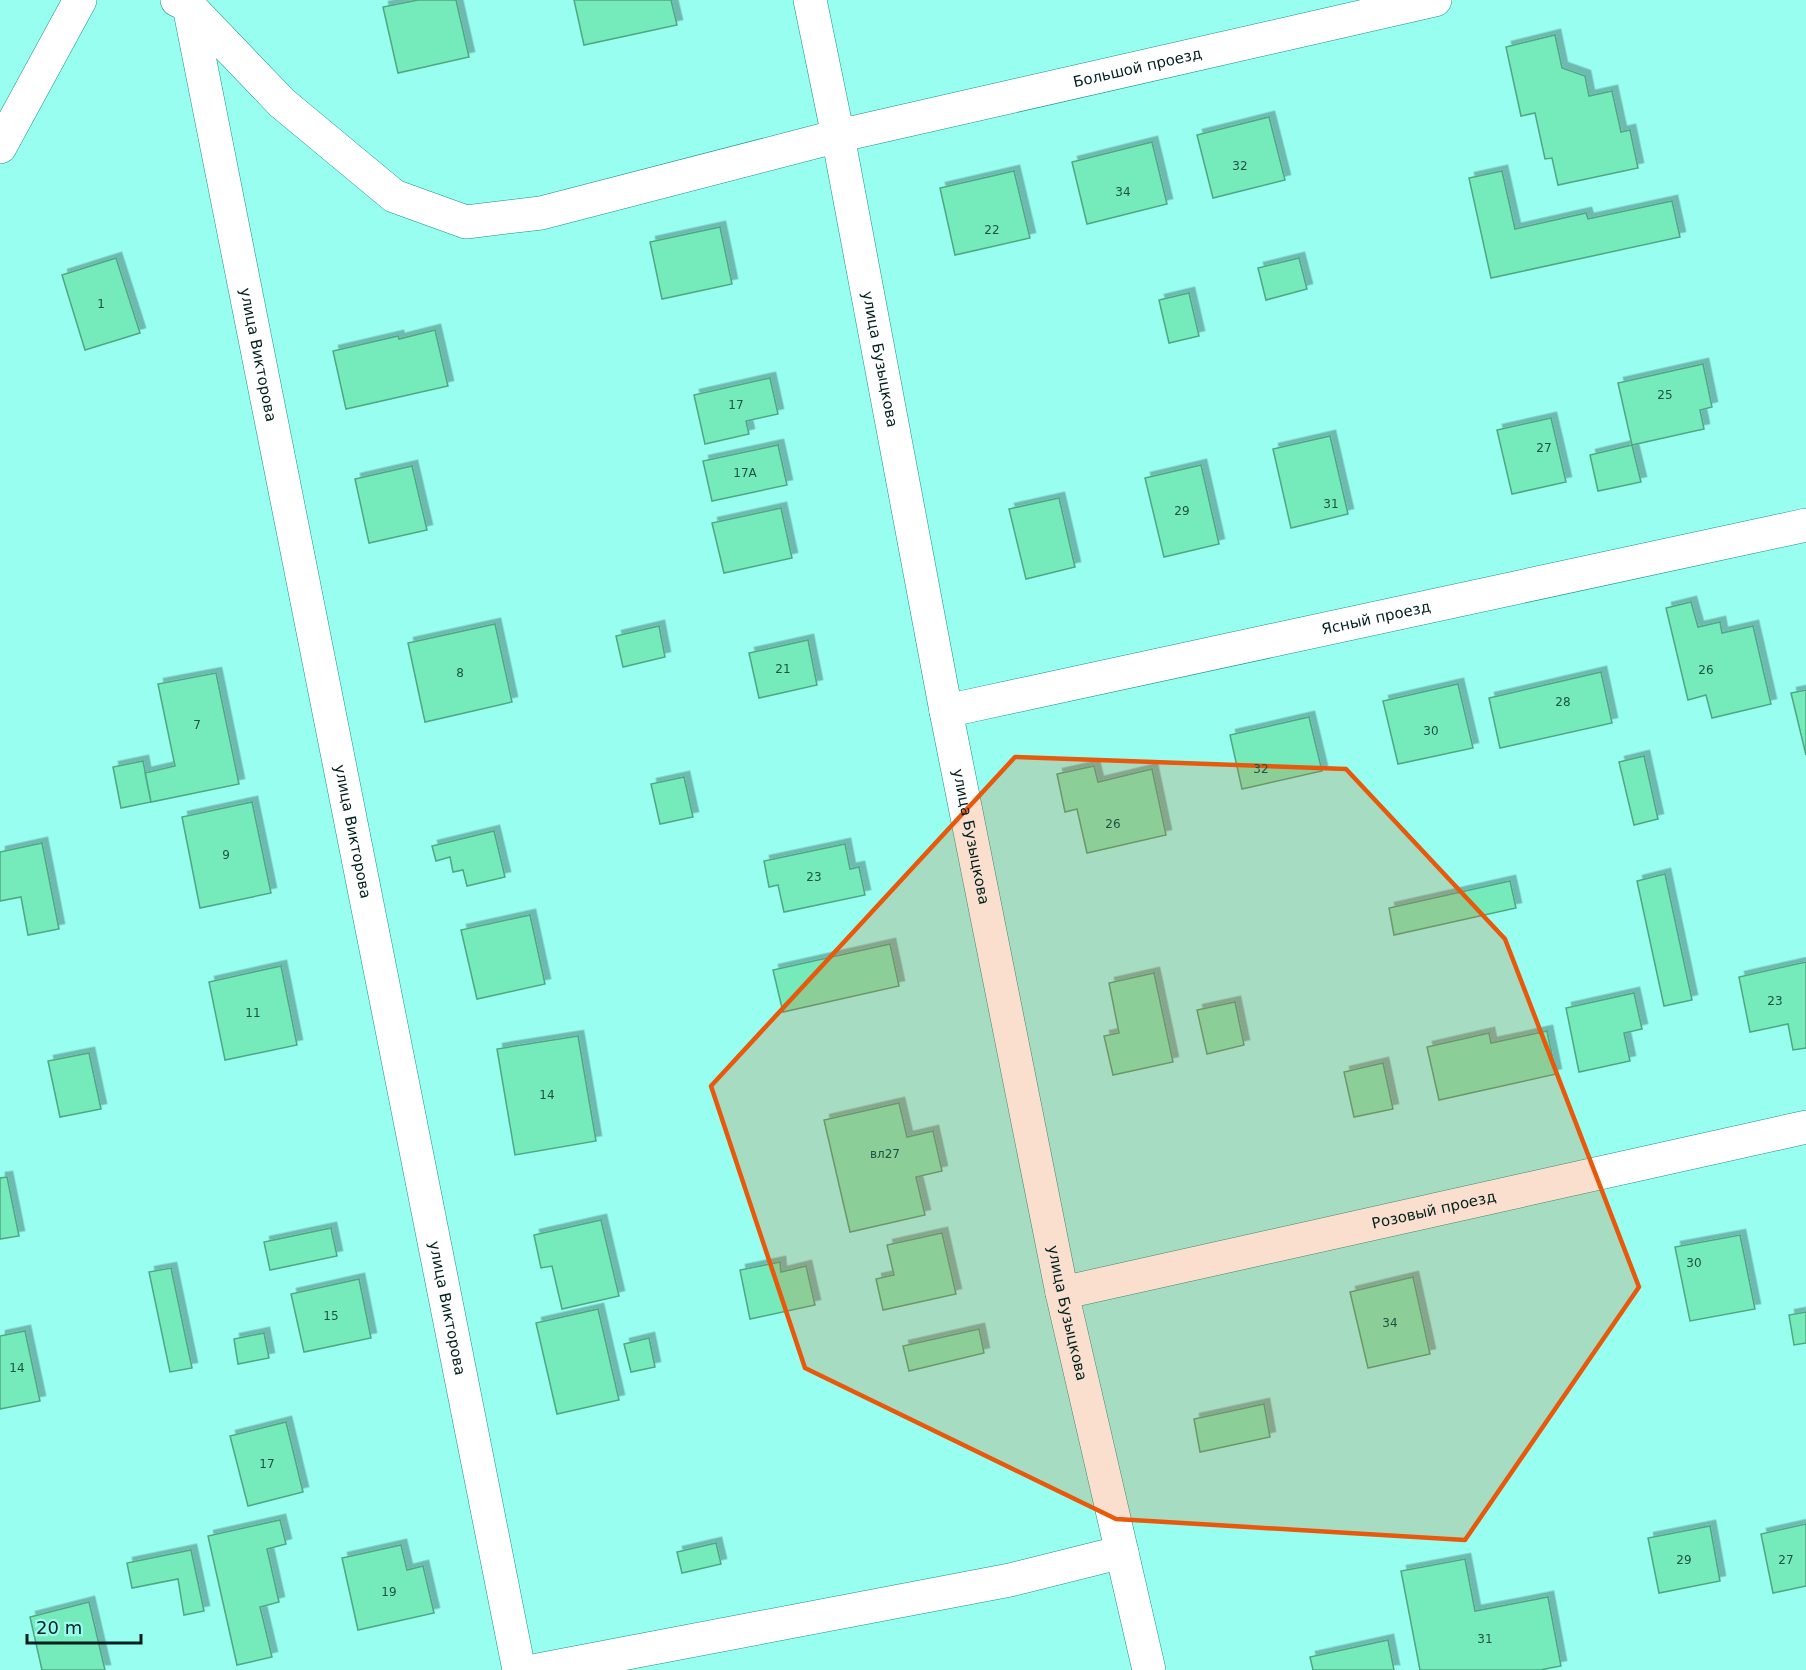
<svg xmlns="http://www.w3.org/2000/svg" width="1806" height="1670" viewBox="0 0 1806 1670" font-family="'DejaVu Sans',sans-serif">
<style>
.building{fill:#74ebbb;stroke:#51a683;stroke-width:1.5;filter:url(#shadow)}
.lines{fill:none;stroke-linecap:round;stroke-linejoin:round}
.minor-casing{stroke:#1b9185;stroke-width:34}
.minor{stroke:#fff;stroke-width:33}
.marked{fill:#e8590c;fill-opacity:0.2;stroke:#e8590c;stroke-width:4.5;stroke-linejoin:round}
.labels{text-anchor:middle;stroke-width:6;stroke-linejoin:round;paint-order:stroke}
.number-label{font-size:12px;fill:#1d5344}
.street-label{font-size:15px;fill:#00201d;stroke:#97fef0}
</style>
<defs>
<filter id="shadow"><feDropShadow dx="5.5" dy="-5.5" stdDeviation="0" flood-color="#0004"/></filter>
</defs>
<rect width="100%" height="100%" fill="#97fef0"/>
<path class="building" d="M418,0H456L469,57L398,73L383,7Z
M574,0H671L677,25L584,45Z
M1555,35L1562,68L1585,76L1589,96L1612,91L1621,132L1630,130L1638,168L1558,185L1552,158L1545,159L1535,113L1521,116L1506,47Z
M1269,117L1285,180L1213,198L1197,135Z
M1152,142L1167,204L1087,224L1072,162Z
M1014,171L1030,238L955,255L940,188Z
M1502,171L1515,229L1586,213L1588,219L1672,201L1680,237L1491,278L1469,178Z
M720,227L732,284L662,299L650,242Z
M116,258L140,333L85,350L62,275Z
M1299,258L1307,289L1266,300L1258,268Z
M1189,293L1199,336L1169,343L1159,300Z
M435,330L448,386L346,409L333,351L398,336L399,339Z
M1703,364L1712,407L1700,410L1704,429L1632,445L1618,383Z
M770,378L778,414L746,421L749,434L705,444L694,395Z
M1551,418L1566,482L1512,494L1497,430Z
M1330,436L1348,514L1291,528L1273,449Z
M778,445L787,485L712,501L703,461Z
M1632,445L1641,482L1598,491L1590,455Z
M1201,465L1219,544L1164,557L1145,478Z
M412,466L427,530L369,543L355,479Z
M1059,498L1075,567L1026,579L1009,509Z
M781,508L792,558L724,573L712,523Z
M1691,602L1698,627L1720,622L1722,633L1753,626L1771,704L1712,718L1706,695L1688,700L1666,608Z
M495,624L512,702L425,722L408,643Z
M659,626L665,657L623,667L616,636Z
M808,640L817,685L759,698L749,653Z
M1601,672L1612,723L1500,748L1489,698Z
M216,673L239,784L151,802L145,773L175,766L158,684Z
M1458,684L1473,748L1398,764L1383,701Z
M1806,690V755L1791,693Z
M1309,717L1322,771L1242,789L1230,735Z
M1644,756L1658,819L1634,825L1619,762Z
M143,761L151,802L121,808L113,767Z
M1094,766L1098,782L1152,769L1166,835L1087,853L1077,809L1065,812L1057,774Z
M684,777L693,817L660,824L651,784Z
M252,802L271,893L200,908L182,817Z
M494,831L505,877L467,886L463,870L453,872L450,857L436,861L432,846Z
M42,843L59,929L28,935L21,897L0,901V852Z
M845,844L850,869L859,867L865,895L784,912L778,885L769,887L764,861Z
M1665,874L1692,1000L1664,1006L1637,881Z
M1510,881L1516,908L1394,935L1389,908Z
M530,915L545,984L477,999L461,930Z
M890,944L899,986L783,1012L773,970Z
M1806,962V1048L1793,1050L1788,1024L1750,1032L1739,977Z
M281,966L297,1045L225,1060L209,982Z
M1154,973L1173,1062L1113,1075L1104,1036L1119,1033L1109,983Z
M1634,993L1642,1029L1624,1033L1630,1061L1579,1072L1566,1008Z
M1235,1002L1244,1045L1207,1054L1197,1010Z
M1547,1031L1556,1074L1439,1100L1427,1047L1489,1033L1491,1043Z
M578,1036L596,1141L515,1155L497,1049Z
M89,1053L101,1109L60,1117L48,1061Z
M1383,1063L1393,1109L1354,1117L1344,1072Z
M899,1103L907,1137L933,1131L942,1171L916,1177L925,1215L850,1232L824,1120Z
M7,1177L19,1236L0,1239V1178Z
M601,1220L619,1296L562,1309L552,1266L541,1268L534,1235Z
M331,1228L337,1256L270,1270L264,1242Z
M942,1233L956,1294L883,1310L876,1279L894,1275L887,1245Z
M1740,1235L1755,1309L1690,1321L1675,1247Z
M780,1262L781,1272L806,1266L815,1305L750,1319L740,1270Z
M171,1268L192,1368L170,1372L149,1272Z
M1413,1277L1430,1354L1368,1368L1350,1292Z
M359,1279L371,1338L304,1352L291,1294Z
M598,1309L619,1400L557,1414L536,1323Z
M1806,1312V1343L1794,1345L1789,1315Z
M979,1329L984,1353L909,1371L903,1346Z
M25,1331L40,1401L0,1409V1336Z
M264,1333L269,1358L238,1364L234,1339Z
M649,1338L655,1367L631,1372L624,1344Z
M1264,1404L1270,1437L1200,1452L1194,1419Z
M286,1422L303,1492L248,1506L230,1436Z
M280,1520L286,1544L267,1549L279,1602L260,1607L272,1657L237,1665L208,1536Z
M1806,1524V1586L1773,1593L1761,1534Z
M1710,1526L1720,1581L1659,1593L1648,1538Z
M716,1543L721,1564L682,1573L677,1552Z
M401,1545L407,1570L423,1566L434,1613L358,1630L342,1558Z
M191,1550L204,1611L184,1615L178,1579L132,1588L127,1563Z
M1465,1559L1475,1611L1548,1597L1561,1666L1540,1670H1420L1401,1571Z
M89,1602L105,1670H42L30,1617Z
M1388,1640L1394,1670H1313L1310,1657Z"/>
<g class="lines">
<defs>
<g id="minor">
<path id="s1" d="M177,0L189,6L519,1670"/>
<path id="s2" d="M810,0L838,136L946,711L1062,1293L1149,1670"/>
<path id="s3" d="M189,6L282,103L394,196L466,222L541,213L838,136L1435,0"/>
<path d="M0,147L80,0"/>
<path id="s4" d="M946,711L1806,525"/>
<path id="s5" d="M1062,1293L1806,1127"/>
<path d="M538,1670L1010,1580L1122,1552"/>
</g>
</defs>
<use href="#minor" class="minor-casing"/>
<use href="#minor" class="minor"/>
</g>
<path class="marked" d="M1015,757L1346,769L1505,939L1639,1287L1465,1540L1116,1519L805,1368L711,1086Z"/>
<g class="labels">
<g class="number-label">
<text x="1240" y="170">32</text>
<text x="1123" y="196">34</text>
<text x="992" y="234">22</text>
<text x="101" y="308">1</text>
<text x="1665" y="399">25</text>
<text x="736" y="409">17</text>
<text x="1544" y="452">27</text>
<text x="745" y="477">17А</text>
<text x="1331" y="508">31</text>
<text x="1182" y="515">29</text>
<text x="783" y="673">21</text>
<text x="1706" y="674">26</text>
<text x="460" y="677">8</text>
<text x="1563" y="706">28</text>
<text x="197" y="729">7</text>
<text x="1431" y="735">30</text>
<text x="1261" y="773">32</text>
<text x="1113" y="828">26</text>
<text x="226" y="859">9</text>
<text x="814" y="881">23</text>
<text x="1775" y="1005">23</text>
<text x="253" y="1017">11</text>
<text x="547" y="1099">14</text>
<text x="885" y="1158">вл27</text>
<text x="1694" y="1267">30</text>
<text x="331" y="1320">15</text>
<text x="1390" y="1327">34</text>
<text x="17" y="1372">14</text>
<text x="267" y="1468">17</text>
<text x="1684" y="1564">29</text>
<text x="1786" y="1564">27</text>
<text x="389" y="1596">19</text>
<text x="1485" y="1643">31</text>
</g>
<g class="street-label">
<text dy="5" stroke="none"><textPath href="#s3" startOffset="1046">Большой проезд</textPath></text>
<text dy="5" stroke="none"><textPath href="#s1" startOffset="369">улица Викторова</textPath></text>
<text dy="5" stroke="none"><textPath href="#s2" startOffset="366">улица Бузыцкова</textPath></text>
<text dy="5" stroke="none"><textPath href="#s4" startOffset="440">Ясный проезд</textPath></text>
<text dy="5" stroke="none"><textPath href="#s1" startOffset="855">улица Викторова</textPath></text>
<text dy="5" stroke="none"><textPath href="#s2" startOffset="852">улица Бузыцкова</textPath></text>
<text dy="5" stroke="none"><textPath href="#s5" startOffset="381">Розовый проезд</textPath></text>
<text dy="5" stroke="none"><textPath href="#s1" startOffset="1341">улица Викторова</textPath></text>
<text dy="5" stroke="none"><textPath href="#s2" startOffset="1338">улица Бузыцкова</textPath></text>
</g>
</g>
<path d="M27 1634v9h114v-9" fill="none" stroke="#00201d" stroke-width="3"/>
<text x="36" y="1634" font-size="18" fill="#00201d" stroke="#97fef0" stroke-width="4.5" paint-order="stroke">20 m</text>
</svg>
